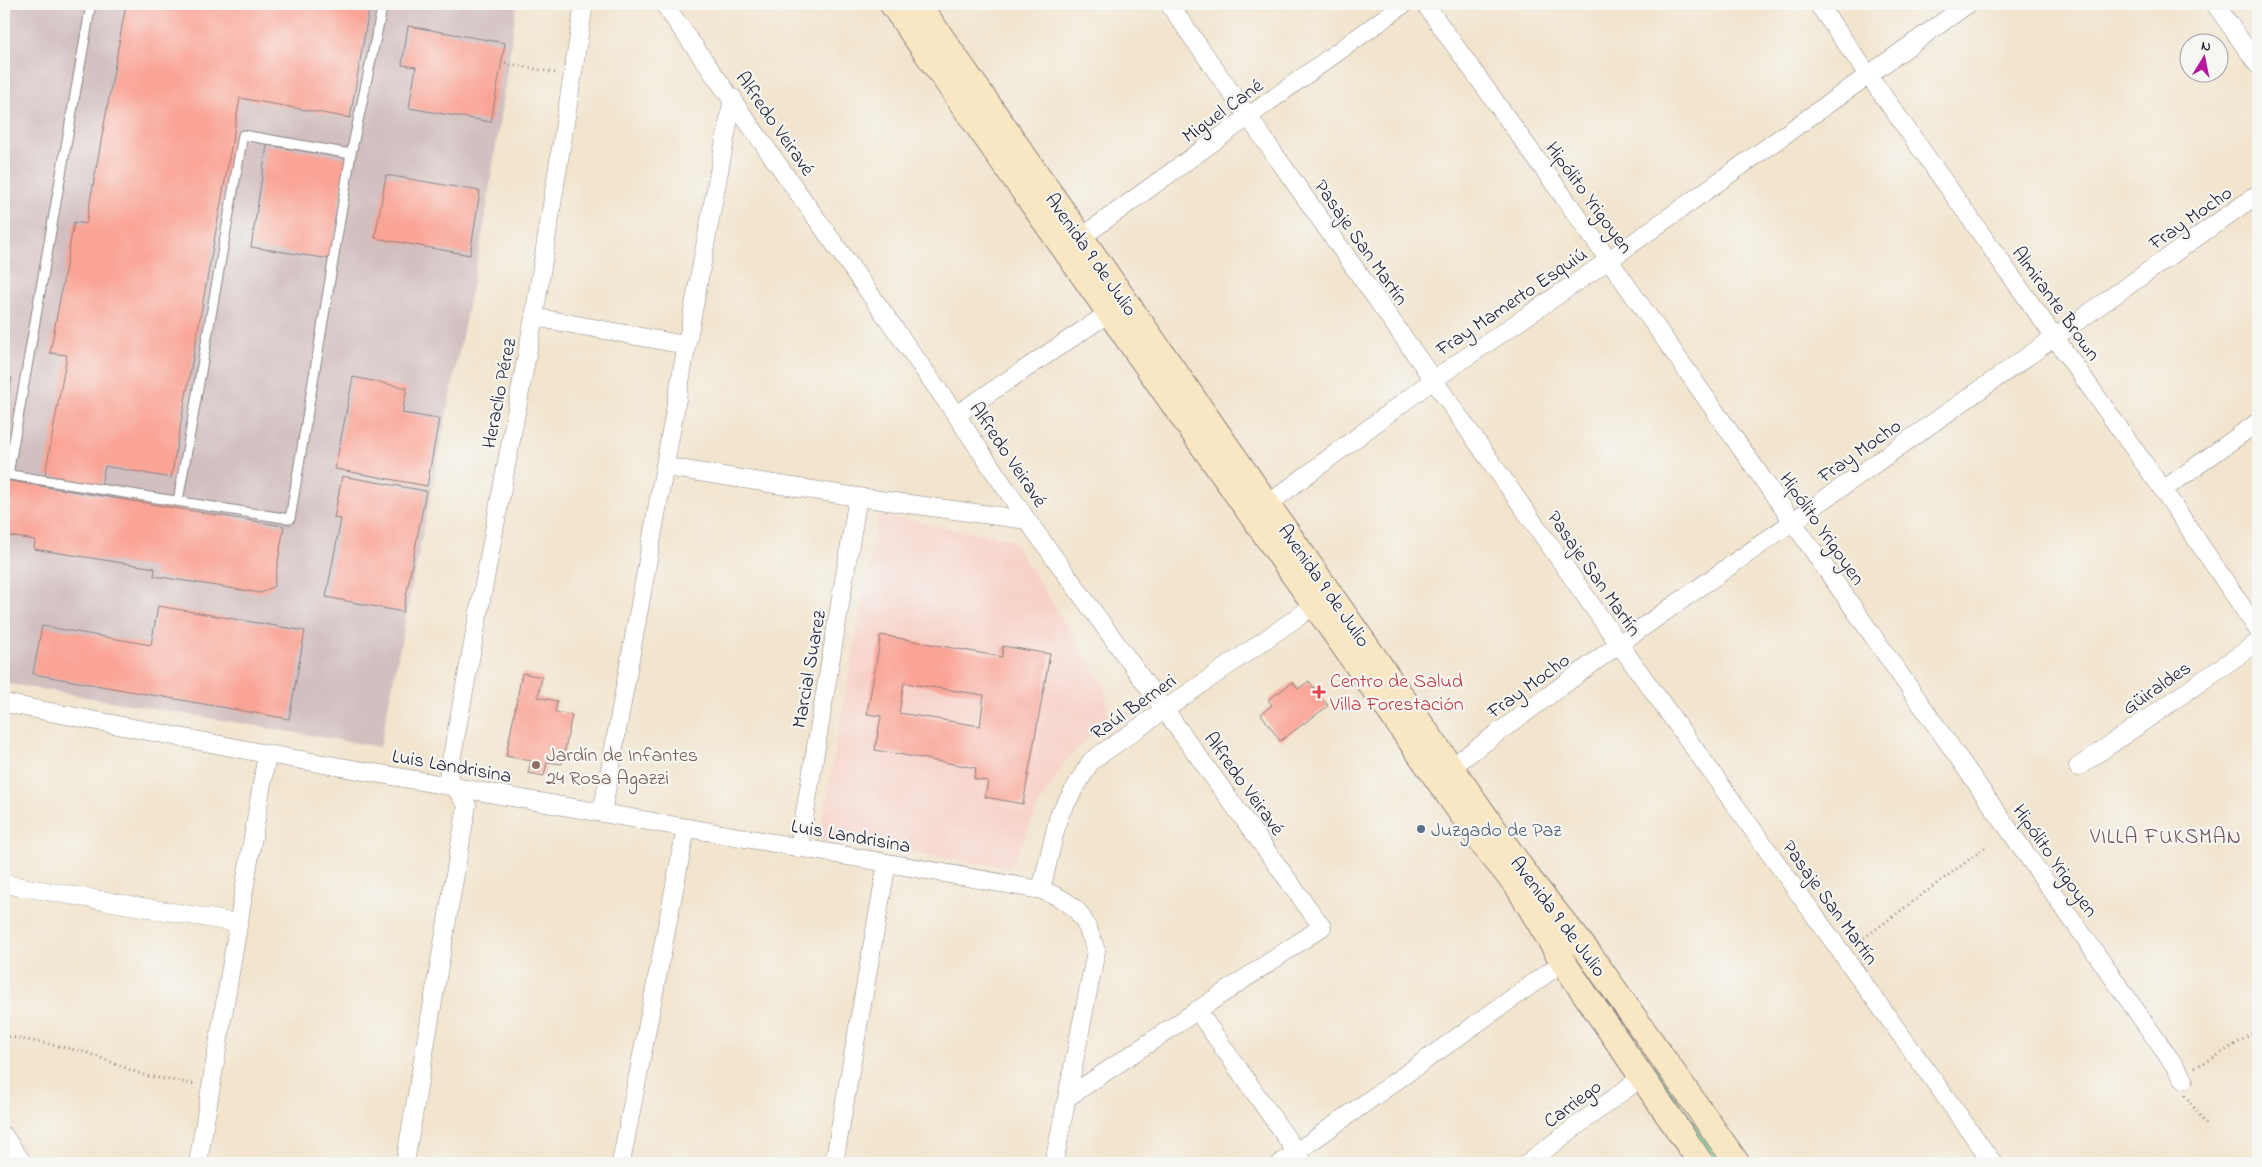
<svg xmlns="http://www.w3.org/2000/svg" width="2262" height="1167" viewBox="0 0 2262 1167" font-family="'Indie Flower',sans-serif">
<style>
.built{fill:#f7d1c8}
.industrial{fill:#d2bfc0}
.green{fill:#86dca0;stroke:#547f6e}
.building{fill:#faa496;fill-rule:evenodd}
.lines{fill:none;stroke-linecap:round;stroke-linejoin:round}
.lane-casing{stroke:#8a8384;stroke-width:11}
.street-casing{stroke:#8a8384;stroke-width:19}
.secondary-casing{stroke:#8a8384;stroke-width:27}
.path{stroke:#8a8384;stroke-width:3;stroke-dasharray:1 4;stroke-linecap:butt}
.lane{stroke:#fff;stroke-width:9}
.street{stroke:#fff;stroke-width:18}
.secondary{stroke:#f9e7c3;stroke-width:25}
.health-dot{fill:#e0444e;stroke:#f6f6f2;stroke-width:2}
.education-dot{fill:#8d6e63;stroke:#f6f6f2;stroke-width:2}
.service-dot{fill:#5c6f8a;stroke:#f6f6f2;stroke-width:2}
.labels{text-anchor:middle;stroke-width:4.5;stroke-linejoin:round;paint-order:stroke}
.street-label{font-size:20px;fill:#22223b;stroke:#f6f6f2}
.health-label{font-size:20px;fill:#be3a42;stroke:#f6f6f2;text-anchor:start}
.education-label{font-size:20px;fill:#785e54;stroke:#f6f6f2;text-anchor:start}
.service-label{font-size:20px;fill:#4e5e75;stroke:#f6f6f2;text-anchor:start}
.neighbourhood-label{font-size:21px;letter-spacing:1px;fill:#6e505b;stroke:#f6f6f2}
</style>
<rect width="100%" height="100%" fill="#f6f6f2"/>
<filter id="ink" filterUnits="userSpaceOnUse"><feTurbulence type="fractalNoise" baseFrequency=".02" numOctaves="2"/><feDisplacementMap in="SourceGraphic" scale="10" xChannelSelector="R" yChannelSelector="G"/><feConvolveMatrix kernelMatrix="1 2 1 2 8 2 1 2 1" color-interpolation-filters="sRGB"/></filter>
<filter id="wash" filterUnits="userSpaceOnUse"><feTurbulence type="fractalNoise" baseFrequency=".0096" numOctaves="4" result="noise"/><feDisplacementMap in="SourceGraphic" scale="20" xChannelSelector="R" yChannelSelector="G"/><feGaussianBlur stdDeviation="1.12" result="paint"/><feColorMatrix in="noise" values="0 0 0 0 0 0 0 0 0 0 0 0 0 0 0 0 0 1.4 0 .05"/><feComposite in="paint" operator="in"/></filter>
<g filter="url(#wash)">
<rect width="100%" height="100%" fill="#f2e4cd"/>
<path class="built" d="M878,515L1011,539L1104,684L1109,719L1069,757L1044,795L1010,868L819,839Z"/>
<path class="industrial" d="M4,4H517L484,226L380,747L4,683Z"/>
<path class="green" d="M1558,928L1722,1163H1710L1563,946Z"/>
<g id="blocks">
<path class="building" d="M126,4H370L350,118L240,98L171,478L105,466L101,485L45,475L67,355L50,353L74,222L86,224Z
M408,26L505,43L491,122L409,108L416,67L402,65Z
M267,145L346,158L330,259L251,247Z
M386,175L480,191L470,255L375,238Z
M4,377L12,378L5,411L4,410Z
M353,377L407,388L402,413L439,419L427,486L335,469Z
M342,476L426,491L403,612L326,597L341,519L334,518Z
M4,480L284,526L274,586L261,593L154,576L155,568L34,549L35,540L4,535Z
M158,606L305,631L289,719L33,674L42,626L151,645Z
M881,635L1002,657L1003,646L1050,654L1023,804L985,797L988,781L974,779L976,768L875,750L881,716L867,714ZM904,683L984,695L980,726L899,713Z
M522,673L542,677L538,697L557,701L555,712L572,715L562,764L547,762L544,776L528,773L531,761L506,756Z
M1309,681L1328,706L1280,741L1261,714L1272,705L1268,700L1293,682L1298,689Z"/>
</g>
</g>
<g filter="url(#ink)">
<use href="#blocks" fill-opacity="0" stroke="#8a8384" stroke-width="1"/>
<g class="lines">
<defs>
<path id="lane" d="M4,474L290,519L351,154L383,4
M8,475L91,4
M178,501L243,135L351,154"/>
<path id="street" d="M664,4L956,415L1027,520L1322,927L1068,1097
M1169,4L1619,644L1993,1163
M1425,4L1609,260L2184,1079
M1818,4L2163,490L2258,630
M2215,4L2258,65
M1072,244L1404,4
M534,317L685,345
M956,415L1109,313
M666,467L858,497L1027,520
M2163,490L2258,422
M1259,511L1433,380L1609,260L1968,4
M4,703L267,754L1041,890C1077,902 1085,916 1096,951L1054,1163
M2078,767L2258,642
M1443,773L1619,644L2258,194
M602,813C646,574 687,336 733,98
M799,848L858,497
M4,884L238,923
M1041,890L1059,815L1091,761L1315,605
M1197,1010L1304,1163
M4,1136L23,1163
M198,1163L267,754
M405,1163L467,805L448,777L534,317L584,4
M621,1163L686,828
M834,1163L887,863
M1281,1163L1563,962
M1527,1163L1642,1077"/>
<path id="secondary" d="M892,4L1485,847L1518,887L1563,962L1701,1163
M918,4L1529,879L1590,955L1737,1163"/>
</defs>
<use href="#lane" class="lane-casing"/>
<use href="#street" class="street-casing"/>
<use href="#secondary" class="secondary-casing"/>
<path class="path" d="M505,63L556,73
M1856,944L1986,847
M4,1036L49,1044L88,1053L146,1076L194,1084
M2195,1067L2212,1059L2258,1030
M2185,1095L2207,1126"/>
<use href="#lane" class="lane"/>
<use href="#street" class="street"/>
<use href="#secondary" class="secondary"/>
</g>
</g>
<path class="health-dot" d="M1316.5 684.5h5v5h5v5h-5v5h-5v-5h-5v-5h5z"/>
<circle class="education-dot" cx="536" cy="765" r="5"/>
<circle class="service-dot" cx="1421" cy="829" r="5"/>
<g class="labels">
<g class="street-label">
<text transform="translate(1222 110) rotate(-36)" y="7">Miguel Cané</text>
<text transform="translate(776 123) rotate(55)" y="7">Alfredo Veiravé</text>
<text transform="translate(1590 197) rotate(54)" y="7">Hipólito Yrigoyen</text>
<text transform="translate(2190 217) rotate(-35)" y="7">Fray Mocho</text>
<text transform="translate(1362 242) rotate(55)" y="7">Pasaje San Martín</text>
<text transform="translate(1092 254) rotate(55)" y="7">Avenida 9 de Julio</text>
<text transform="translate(1511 301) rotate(-34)" y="7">Fray Mamerto Esquiú</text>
<text transform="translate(2057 303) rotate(54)" y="7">Almirante Brown</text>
<text transform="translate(498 393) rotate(-79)" y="7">Heraclio Pérez</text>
<text transform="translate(1859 450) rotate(-35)" y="7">Fray Mocho</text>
<text transform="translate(1009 454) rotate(56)" y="7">Alfredo Veiravé</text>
<text transform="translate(1823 528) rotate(55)" y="7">Hipólito Yrigoyen</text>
<text transform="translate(1595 573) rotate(55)" y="7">Pasaje San Martín</text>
<text transform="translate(1325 585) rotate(55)" y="7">Avenida 9 de Julio</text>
<text transform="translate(808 669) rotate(-80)" y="7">Marcial Suarez</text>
<text transform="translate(1528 685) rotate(-36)" y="7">Fray Mocho</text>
<text transform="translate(2156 687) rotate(-35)" y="7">Güiraldes</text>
<text transform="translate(1133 706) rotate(-35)" y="7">Raúl Berneri</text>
<text transform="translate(452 765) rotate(10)" y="7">Luis Landrisina</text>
<text transform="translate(1245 783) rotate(54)" y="7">Alfredo Veiravé</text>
<text transform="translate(851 835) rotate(10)" y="7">Luis Landrisina</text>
<text transform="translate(2056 860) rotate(55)" y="7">Hipólito Yrigoyen</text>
<text transform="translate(1831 902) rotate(54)" y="7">Pasaje San Martín</text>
<text transform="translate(1559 916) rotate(53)" y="7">Avenida 9 de Julio</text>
<text transform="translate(1572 1103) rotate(-37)" y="7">Carriego</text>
</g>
<g class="health-label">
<text x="1330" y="687">Centro de Salud<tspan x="1330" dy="23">Villa Forestación</tspan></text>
</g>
<g class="education-label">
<text x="546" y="761">Jardín de Infantes<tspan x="546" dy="23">24 Rosa Agazzi</tspan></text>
</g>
<g class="service-label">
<text x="1431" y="836">Juzgado de Paz</text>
</g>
<g class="neighbourhood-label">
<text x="2166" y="843">VILLA FUKSMAN</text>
</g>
</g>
<rect width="2262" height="1167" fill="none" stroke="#f6f6f2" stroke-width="20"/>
<g transform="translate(2204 58) rotate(10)"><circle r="24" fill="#f6f6f2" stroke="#a1a1a9"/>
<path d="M0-4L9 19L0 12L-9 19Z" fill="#b5179e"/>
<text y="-8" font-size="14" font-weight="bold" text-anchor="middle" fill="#22223b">N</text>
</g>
</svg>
